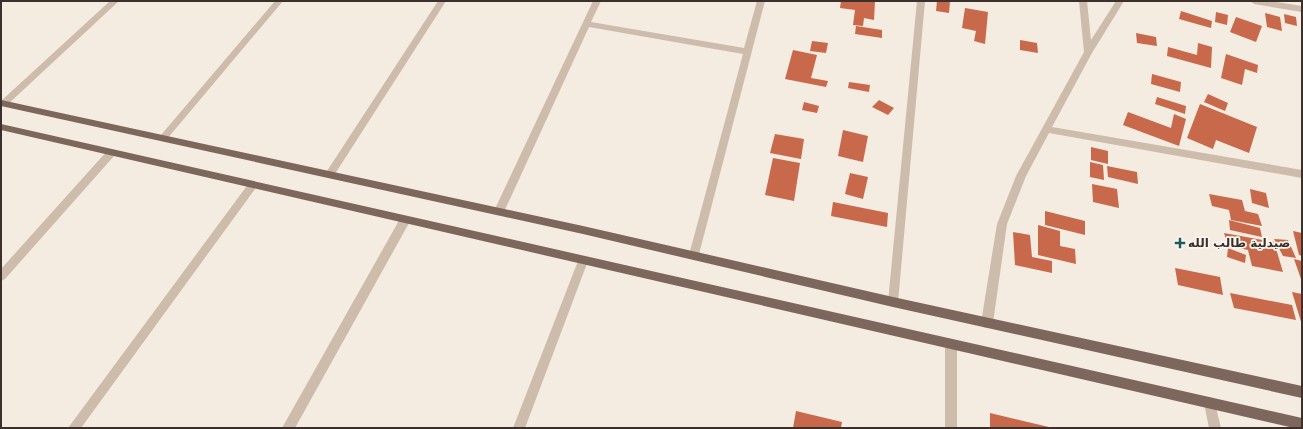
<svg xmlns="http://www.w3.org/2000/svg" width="1303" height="429" viewBox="0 0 1303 429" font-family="'DejaVu Sans',Cairo,sans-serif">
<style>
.building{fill:#c8694b}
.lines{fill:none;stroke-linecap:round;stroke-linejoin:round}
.minor{fill:#cdbbac;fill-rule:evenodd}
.major{fill:#7d675c;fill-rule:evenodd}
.poi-dot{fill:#1f5a5e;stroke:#fbf5ee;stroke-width:1.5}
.labels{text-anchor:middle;stroke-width:3.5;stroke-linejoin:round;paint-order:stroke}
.poi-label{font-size:12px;font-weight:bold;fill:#3b302b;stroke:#fbf5ee;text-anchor:start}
</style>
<rect width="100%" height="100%" fill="#f4ebe1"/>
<path class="building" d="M841,1H875L874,20L864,18L863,26L853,25L855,10L840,8Z
M937,1H950L949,13L936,11Z
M965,8L988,12L985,44L974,41L976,31L962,28Z
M1181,11L1212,21L1211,28L1179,19Z
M1216,12L1228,15L1227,25L1215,22Z
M1265,13L1280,17L1282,31L1267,27Z
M1284,14L1296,17L1297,26L1285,23Z
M1236,17L1262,26L1256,42L1230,32Z
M856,26L882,30V38L855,34Z
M1136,33L1156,37L1157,46L1137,43Z
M1020,40L1037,43L1038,53L1020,50Z
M812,41L828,43L826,53L810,51Z
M1198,43L1212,47L1211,68L1167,56L1168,47L1197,55Z
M793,50L817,55L811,78L828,81L826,87L785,79Z
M1226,54L1258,65L1257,73L1245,69L1242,85L1221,78Z
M1152,74L1181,82L1180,92L1151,84Z
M849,82L870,85L869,92L848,88Z
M1208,94L1228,103L1225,111L1204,102Z
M1157,97L1186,106L1185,114L1155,104Z
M879,100L894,108L888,115L872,107Z
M804,102L819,106L817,113L802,110Z
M1200,104L1257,127L1249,153L1216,140L1213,149L1187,138Z
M1128,112L1171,128L1174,114L1186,119L1179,146L1123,125Z
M843,130L868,136L863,162L838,156Z
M775,134L804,139L801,159L770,153Z
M1091,147L1108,151V164L1091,160Z
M773,158L800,163L794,201L765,195Z
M1090,162L1103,165L1104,180L1090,177Z
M1107,166L1137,172L1138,184L1108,177Z
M850,173L868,177L863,199L845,194Z
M1092,184L1117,189L1119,208L1093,202Z
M1250,189L1266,193L1269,208L1252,203Z
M1209,194L1242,200L1245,211L1258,214L1262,226L1231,220L1229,210L1212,206Z
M833,202L888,213L887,227L831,216Z
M1045,211L1085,221V235L1045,225Z
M1229,220L1260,228L1262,237L1230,230Z
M1038,225L1060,231V246L1075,249L1076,264L1038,255Z
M1293,231L1302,233V256L1299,255Z
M1013,232L1030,235L1032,257L1052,261V273L1015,265Z
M1224,233L1274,242L1283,272L1252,266L1248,250L1228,246Z
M1274,239L1288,240L1296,258L1283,256Z
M1228,248L1246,255L1245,263L1227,257Z
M1294,259L1302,261V282Z
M1175,268L1220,277L1223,295L1178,285Z
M1292,292L1302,294V325Z
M1230,293L1292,305L1296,320L1234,308Z
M796,411L842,422L841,428H793Z
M990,413L1049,427V428H990Z"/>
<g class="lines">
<path class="minor" d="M110,1H119L7,105H1V101Z
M275,1H283L167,139H161L159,137L161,135Z
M438,1H446L333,177H327L325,174L327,171Z
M593,1H601L591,22L744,48L757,1H765L698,258L694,259L690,258L689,255L743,54L589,27L503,214H495L494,211Z
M917,1H925L898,302L897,305L893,307L889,305L888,302Z
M1079,1H1087L1091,40L1116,1H1124L1092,53L1052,127L1302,170V178L1049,133L1026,176L1007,224L993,323L991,327L987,328L983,327L981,323L997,224L1016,176L1084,52Z
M1250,1H1270L1302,6V12L1254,4Z
M111,149L114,150L116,153L114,156L5,279L1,281V269L108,150Z
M252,182L255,183L257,186L255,189L81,428H68L249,183Z
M405,216L409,217L410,220L409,223L295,428H282L401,217Z
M583,257L587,258L588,261L525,428H513L578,261L579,258Z
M951,340L955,341L957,345V428H945V345L947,341Z
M1210,397L1214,399L1221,428H1209L1204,403L1206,399Z"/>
<path class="major" d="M1,100L583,226L893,297L1302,386V398L893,307L583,234L1,106Z
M1,124L1302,418V428H1294L1,130Z"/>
</g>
<path class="poi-dot" d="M1178 237h4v4h4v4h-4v4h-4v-4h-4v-4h4z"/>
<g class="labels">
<g class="poi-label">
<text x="1188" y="247">صيدلية طالب الله</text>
</g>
</g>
<rect width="1303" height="429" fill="none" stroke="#3b302b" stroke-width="4"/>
</svg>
